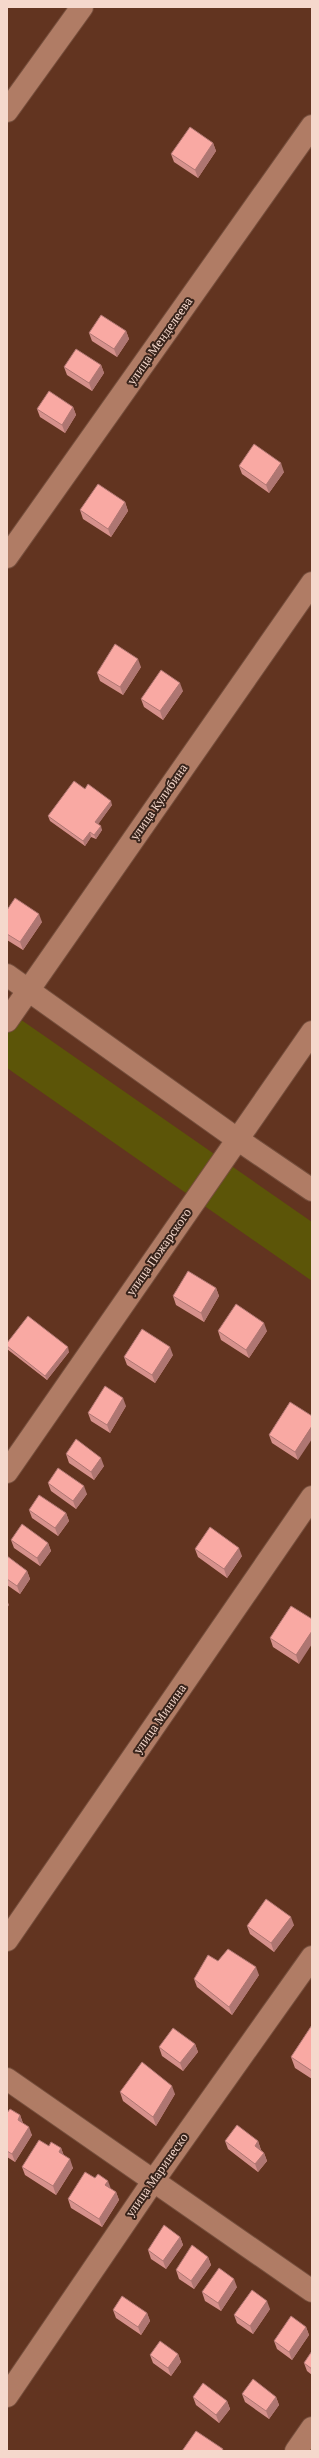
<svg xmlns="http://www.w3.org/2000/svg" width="319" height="2458" viewBox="0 0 319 2458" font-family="'PT Serif',serif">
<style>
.green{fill:#5c5508}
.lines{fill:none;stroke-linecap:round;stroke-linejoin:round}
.minor-casing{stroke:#764f3d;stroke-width:24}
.minor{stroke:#b07c65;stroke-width:22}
.wall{fill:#d6918c}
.shaded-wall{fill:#ae7672}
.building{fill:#f9a9a3;stroke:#ae7672}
.labels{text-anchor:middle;stroke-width:4;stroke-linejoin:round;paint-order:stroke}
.street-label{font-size:12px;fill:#f5d8cc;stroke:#38231a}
</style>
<rect width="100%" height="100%" fill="#623420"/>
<path class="green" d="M7,1010L312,1222V1281L7,1068Z"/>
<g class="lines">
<defs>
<path id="minor" d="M7,111L82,7
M7,557L312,126
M7,975L237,1139L312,1190
M7,1021L312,583
M7,1472L312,1032
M7,1940L312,1497
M7,2079L312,2291
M7,2396L154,2180L312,1957
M296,2451L312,2428"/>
</defs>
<use href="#minor" class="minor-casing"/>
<use href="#minor" class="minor"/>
</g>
<path class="wall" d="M213,143L216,151L198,178L174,162L171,154Z
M126,331L129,339L117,357L92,341L89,333Z
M101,365L104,373L92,391L67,375L64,367Z
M73,407L76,415L65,433L40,417L37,409Z
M239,466L284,472L269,493L242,474Z
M125,502L128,511L111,537L83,519L80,510Z
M141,667L123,695L100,681L97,673Z
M183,691L163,720L144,707L141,699Z
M85,789L112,805L98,824L102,830L96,839L91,837L85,846L50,821L48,816Z
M7,910L42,922L23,950L7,940Z
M216,1288L219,1296L204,1322L176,1305L173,1296Z
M218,1331H267L249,1358L221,1340Z
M7,1343L69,1352L47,1380L7,1349Z
M173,1355L155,1383L127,1365L124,1357Z
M290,1402L298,1460L272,1443L269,1435Z
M126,1406L110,1433L91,1421L88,1413Z
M66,1454L104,1466L94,1480L69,1463Z
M48,1483L87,1494L76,1509L51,1491Z
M29,1510L66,1513L69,1521L58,1536L32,1518Z
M11,1540L48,1543L51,1551L40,1566L14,1548Z
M195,1549L242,1556L227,1578L198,1557Z
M7,1556L27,1571L30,1579L20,1594L7,1585Z
M291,1606L299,1664L273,1647L270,1638Z
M294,1925L274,1952L250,1934L247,1926Z
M259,1975L232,2015L197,1987L194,1979Z
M312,2025V2079L295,2068L291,2057Z
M195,2044L198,2052L183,2071L162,2056L159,2047Z
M120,2092L175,2094L156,2126L123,2101Z
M7,2113L20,2115L23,2123L32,2135L15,2162L7,2157Z
M225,2141H258L261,2150L264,2153L267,2161L258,2172L228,2149Z
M49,2146L61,2148L64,2156L73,2168L56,2195L25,2175L22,2167Z
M111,2189L116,2192L119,2200L102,2227L71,2208L68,2199Z
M180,2237L183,2245L166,2269L151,2259L148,2250Z
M208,2257L211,2265L194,2289L179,2279L176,2270Z
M237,2287L221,2311L205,2301L202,2292Z
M270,2309L253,2334L237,2323L234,2315Z
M113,2310L147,2313L150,2321L141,2335L116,2318Z
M306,2327L309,2335L292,2360L277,2349L274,2341Z
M312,2351V2375L307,2371L304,2363Z
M178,2354L181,2362L171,2376L153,2363L150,2355Z
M242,2394L276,2397L279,2405L269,2419L245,2402Z
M193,2397L227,2401L230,2409L219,2423L196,2405Z"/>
<path class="shaded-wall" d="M213,143L216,151L198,178L195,170Z
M126,331L129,339L117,357L114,349Z
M101,365L104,373L92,391L89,383Z
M73,407L76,415L65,433L62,425Z
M281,463L284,472L269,493L266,485Z
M125,502L128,511L111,537L108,529Z
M138,659L141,667L123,695L120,687Z
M180,683L183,691L163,720L160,711Z
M111,801L112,805L97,826L95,822Z
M101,826L102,830L96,839L94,835Z
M90,832L91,837L85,846L83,841Z
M39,914L42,922L23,950L20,942Z
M216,1288L219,1296L204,1322L201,1313Z
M264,1323L267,1331L249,1358L246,1350Z
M68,1347L69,1352L47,1380L45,1376Z
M170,1347L173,1355L155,1383L152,1375Z
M123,1398L126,1406L110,1433L107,1425Z
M312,1426V1439L298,1460L295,1452Z
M101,1458L104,1466L94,1480L91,1472Z
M84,1486L87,1494L76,1509L73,1501Z
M66,1513L69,1521L58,1536L55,1528Z
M48,1543L51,1551L40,1566L37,1558Z
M239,1548L242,1556L227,1578L224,1569Z
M27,1571L30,1579L20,1594L17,1586Z
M7,1600L9,1605L7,1608Z
M312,1631V1644L299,1664L296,1655Z
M291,1917L294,1925L274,1952L271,1943Z
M256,1967L259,1975L232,2015L229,2007Z
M195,2044L198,2052L183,2071L180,2063Z
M172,2086L175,2094L156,2126L153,2117Z
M20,2115L23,2124L18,2120Z
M29,2127L32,2135L15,2162L12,2154Z
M258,2141L261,2150L258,2154L255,2146Z
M61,2148L64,2156L59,2152Z
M264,2153L267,2161L258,2172L255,2164Z
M70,2159L73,2168L56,2195L53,2186Z
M108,2181L111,2189L105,2185Z
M116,2192L119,2200L102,2227L99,2219Z
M180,2237L183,2245L166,2269L163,2261Z
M208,2257L211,2265L194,2289L191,2281Z
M234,2279L237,2287L221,2311L218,2303Z
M267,2301L270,2309L253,2334L250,2326Z
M147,2313L150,2321L141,2335L138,2327Z
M306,2327L309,2335L292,2360L289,2352Z
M178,2354L181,2362L171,2376L168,2368Z
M276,2397L279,2405L269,2419L266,2411Z
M227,2401L230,2409L219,2423L216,2415Z"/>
<path class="building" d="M190,127L213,143L195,170L171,154Z
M101,315L126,331L114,349L89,333Z
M76,349L101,365L89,383L64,367Z
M49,391L73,407L62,425L37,409Z
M254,444L281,463L266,485L239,466Z
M98,484L125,502L108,529L80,510Z
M115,644L138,659L120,687L97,673Z
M161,670L180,683L160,711L141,699Z
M74,781L85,789L88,784L111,801L95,822L101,826L94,835L90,832L83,841L48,816Z
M15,898L39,914L20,942L7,934V910Z
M188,1271L216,1288L201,1313L173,1296Z
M236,1304L264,1323L246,1350L218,1331Z
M28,1316L68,1347L45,1376L7,1346V1343Z
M142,1329L170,1347L152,1375L124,1357Z
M105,1386L123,1398L107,1425L88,1413Z
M290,1402L312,1416V1426L295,1452L269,1435Z
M76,1439L101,1458L91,1472L66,1454Z
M58,1468L84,1486L73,1501L48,1483Z
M39,1495L66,1513L55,1528L29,1510Z
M22,1524L48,1543L37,1558L11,1540Z
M210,1527L239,1548L224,1569L195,1549Z
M7,1556L27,1571L17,1586L7,1579Z
M291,1606L312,1619V1631L296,1655L270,1638Z
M266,1899L291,1917L271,1943L247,1926Z
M228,1949L256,1967L229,2007L194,1979L208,1955L218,1961Z
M312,2025V2071L291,2057Z
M173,2028L195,2044L180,2063L159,2047Z
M142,2062L172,2086L153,2117L120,2092Z
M10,2109L20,2115L18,2120L29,2127L12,2154L7,2151V2113Z
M237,2125L258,2141L255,2146L264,2153L255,2164L225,2141Z
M39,2140L49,2146L51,2142L61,2148L59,2152L70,2159L53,2186L22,2167Z
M85,2172L95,2178L98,2174L108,2181L105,2185L116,2192L99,2219L68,2199Z
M164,2225L180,2237L163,2261L148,2250Z
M192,2245L208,2257L191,2281L176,2270Z
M219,2268L234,2279L218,2303L202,2292Z
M252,2290L267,2301L250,2326L234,2315Z
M122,2296L147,2313L138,2327L113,2310Z
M291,2316L306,2327L289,2352L274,2341Z
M160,2341L178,2354L168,2368L150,2355Z
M312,2351V2369L304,2363Z
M253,2379L276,2397L266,2411L242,2394Z
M203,2383L227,2401L216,2415L193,2397Z
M196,2431L223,2449L222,2451H182Z"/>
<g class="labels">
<g class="street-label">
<text transform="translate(160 341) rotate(-55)" y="4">улица Менделеева</text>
<text transform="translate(159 802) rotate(-55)" y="4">улица Кулибина</text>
<text transform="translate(159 1252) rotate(-55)" y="4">улица Пожарского</text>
<text transform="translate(160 1719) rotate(-55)" y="4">улица Минина</text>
<text transform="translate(157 2175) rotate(-55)" y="4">улица Маринеско</text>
</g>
</g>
<rect width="319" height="2458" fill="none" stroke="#f5d8cc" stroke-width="16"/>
</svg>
